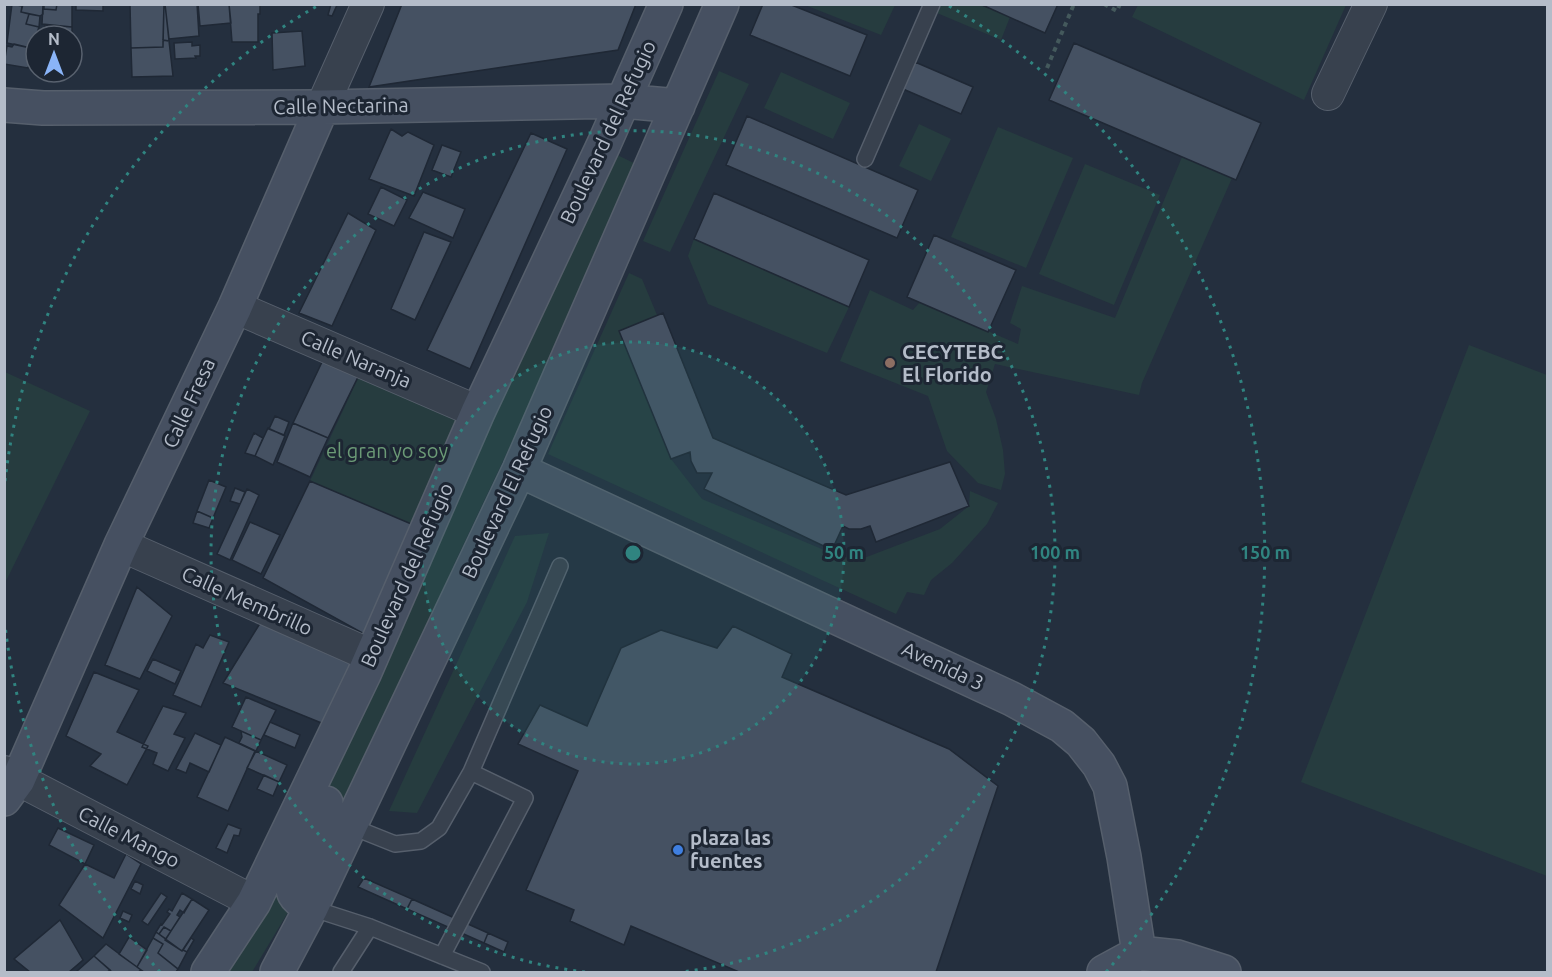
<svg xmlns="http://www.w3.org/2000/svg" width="1552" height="977" viewBox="0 0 1552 977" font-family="Ubuntu,sans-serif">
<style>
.green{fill:#263c3f}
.building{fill:#455162;stroke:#1f2835;stroke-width:1.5}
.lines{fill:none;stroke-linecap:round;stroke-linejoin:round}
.lane-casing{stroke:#565f6c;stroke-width:18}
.street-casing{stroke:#565f6c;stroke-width:34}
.secondary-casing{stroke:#565f6c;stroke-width:36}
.path{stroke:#44595c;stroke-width:4;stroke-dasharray:4.5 4.5;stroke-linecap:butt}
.lane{stroke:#38414e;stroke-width:15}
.street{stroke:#38414e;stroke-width:32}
.secondary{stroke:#465061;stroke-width:33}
.ring{fill:none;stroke:#308480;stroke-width:3;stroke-dasharray:3 6}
.education-dot{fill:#8d6e63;stroke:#1d2633;stroke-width:2}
.shop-dot{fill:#3f7fe0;stroke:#1d2633;stroke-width:2}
.labels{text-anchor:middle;stroke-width:6;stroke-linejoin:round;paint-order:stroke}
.street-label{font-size:20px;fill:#b4bcc9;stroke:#1d2633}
.poi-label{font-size:20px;font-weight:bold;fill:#b4bcc9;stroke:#1d2633;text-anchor:start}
.park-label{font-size:20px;fill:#6b9a76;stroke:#1d2633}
.centre{fill:#308480;stroke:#1d2633;stroke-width:3}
.ring-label{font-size:18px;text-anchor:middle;font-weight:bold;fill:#308480;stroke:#1d2633;stroke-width:6;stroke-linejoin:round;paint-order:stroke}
</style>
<rect width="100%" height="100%" fill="#242f3e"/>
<path class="green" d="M805,5L895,4V5L881,35Z
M941,5H980L1010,17L1001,40L937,13Z
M1138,5V4L1346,5L1304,100L1132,17Z
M719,71L749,84L670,252L643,241Z
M781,72L850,103L833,139L764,108Z
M919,124L951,139L931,181L899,166Z
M998,127L1073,158L1026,268L951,237Z
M607,150L642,167L457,558L393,704L299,894L252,972H227L249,939L308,830Z
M1182,157L1232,178L1142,383L1139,395L995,364L986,392L996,419L1003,450L1005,474L1001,490L978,483L947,451L928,396L840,361L870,290L913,310L920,302L1018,344L1021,329L1010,323L1022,286L1115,318Z
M1085,164L1160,195L1114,305L1039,274Z
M694,239L849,307L827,353L708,304L688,256Z
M629,273L642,279L657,315L619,331L671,459L702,499L841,557L864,558L940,529L969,506L970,491L998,503L987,524L952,563L931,580L924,595L907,592L896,614L548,454Z
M1469,345L1547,375V876L1301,782Z
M5,372L90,411L5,583Z
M360,374L463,422L416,526L310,481Z
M549,533L527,602L417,813L389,811L515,536Z"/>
<path class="building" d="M12,4L22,6L21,12L29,14L26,24L39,27L36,36L35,49L7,43Z
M23,4H43V14L40,16L21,12Z
M43,4H44V9L56,10L57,4H72V27L42,24Z
M44,4H57L56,10L44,9Z
M76,4H103V11L76,10Z
M130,4H164L163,47L131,48Z
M164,4H165L169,41L163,40Z
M165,4H197L199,36L169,39Z
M198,4H229L231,23L200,26Z
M229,4H260V14H258V42H232Z
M331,4L337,5L332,16L328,15Z
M402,4H636L618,50L369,87Z
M763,4H789L867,35L850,76L750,35Z
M980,4H1058L1045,33Z
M29,14L40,16L39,27L26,24Z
M45,25L72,27V35L45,36Z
M302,31L305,66L273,70L272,33Z
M163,40L169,41L173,76L132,77L131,48L163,47Z
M192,42V46L200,45V56H195L196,58L175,59L174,43Z
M1074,43L1261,123L1236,180L1049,100Z
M14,44L35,49L28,68L4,64L7,46L12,47Z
M915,62L973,87L961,114L903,89Z
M44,72H70V78H44Z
M747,116L918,190L897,238L726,165Z
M391,129L402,136L408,132L434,145L414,196L369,179Z
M531,133L567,149L470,369L427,350Z
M442,145L461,152L451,177L432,170Z
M381,187L407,200L394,226L368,214Z
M423,192L465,209L453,238L409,218Z
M714,193L869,260L849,307L694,239Z
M348,213L376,230L332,326L299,313Z
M424,232L451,242L415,320L391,309Z
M934,235L1016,270L988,332L907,297Z
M663,313L713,438L846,495L950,462L969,506L876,542L870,526L861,529H849L843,526L832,550L704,489L712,473H697L691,461L690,452L671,459L619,331Z
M323,360L358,377L328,438L293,423Z
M275,416L289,422L284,435L269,429Z
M293,423L328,438L310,477L277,462Z
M268,428L285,436L273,465L255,456Z
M254,433L263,438L255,456L245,453Z
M209,480L226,487L213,518L197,511Z
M310,481L416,526L366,635L263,578Z
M235,488L245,492L240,504L230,501Z
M247,489L259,495L230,560L217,554Z
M197,511L213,518L209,528L193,523Z
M250,522L280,535L261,574L232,560Z
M137,587L172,616L140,679L105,665Z
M267,612L359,653L324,724L223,683Z
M733,626L792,654L782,677L949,749L998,786L936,972H739L631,926L624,945L570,921L574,910L526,890L578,771L518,744L540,705L587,726L621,648L661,630L717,648Z
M210,635L229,642L201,707L173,695L196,644L203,648Z
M153,659L181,671L175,684L147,671Z
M94,672L139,690L117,732L148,746L127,785L90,766L101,754L66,736Z
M246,697L276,710L261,740L232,727Z
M163,706L186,713L174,734L185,738L168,771L153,764L157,753L142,747Z
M270,722L300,735L295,748L264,735Z
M241,731L261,740L256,751L239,743L242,737Z
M195,733L221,745L209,772L190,763L186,773L176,769Z
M225,737L255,751L228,811L197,797Z
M256,751L287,765L279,782L247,768Z
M264,775L279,782L273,796L257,789Z
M228,824L241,829L239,836L234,835L227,853L216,848Z
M58,828L94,845L85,864L49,845Z
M126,854L141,864L103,938L59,905L85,864L114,878Z
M364,878L412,899L407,909L358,887Z
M135,881L143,885L140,894L131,889Z
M161,893L167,897L148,925L142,921Z
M182,893L192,899L184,913L180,910L177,915L180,917L171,931L164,927L159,934L156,932L161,924L162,925L170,914L167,912L169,909L172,911Z
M192,899L209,910L182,951L165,940Z
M412,899L488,933L484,943L407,909Z
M123,911L132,915L129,922L120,918Z
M60,920L83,960L69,972H30L14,959Z
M164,927L171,931L166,939L159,934Z
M156,932L182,951L183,950L187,952L178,969L158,953L163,944L153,938Z
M488,933L508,942L504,952L484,943Z
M129,937L147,950L137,967L119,954Z
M153,938L163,944L158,953L178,969L176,972H144L137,967Z
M191,938L194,940L187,952L183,950Z
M106,944L122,956L141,970L138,972H112L94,956Z
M94,956L110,970L107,972H76Z"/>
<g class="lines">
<defs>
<path id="lane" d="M865,159L932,4
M350,826L395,844L421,841L439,828L471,772L560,566
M311,908L370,927L482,972
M442,956L525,798L471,772
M341,972L370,927"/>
<path id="street" d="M1328,94L1371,4
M322,107L368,4
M235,307L478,412
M121,545L372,656
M4,772L254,902"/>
<path id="secondary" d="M4,105L43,108L322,107L623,101L678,106
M519,470L1012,699L1062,726L1081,742L1099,765L1110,786L1124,857L1139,953
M4,799L18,780L121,545L235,307L322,107
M311,908C296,897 291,897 293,877L326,803
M1139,953L1177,957L1224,972
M208,972L254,902L364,674L478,412L604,144L666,4
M277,972L311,908L519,470L722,4
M1104,972L1139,953"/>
</defs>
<use href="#lane" class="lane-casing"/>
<use href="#street" class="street-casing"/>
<use href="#secondary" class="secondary-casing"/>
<path class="path" d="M1104,4L1117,11L1120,4
M1047,68L1074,4"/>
<use href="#lane" class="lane"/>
<use href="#street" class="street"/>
<use href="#secondary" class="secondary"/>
</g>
<circle cx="633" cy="553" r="211" fill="#308480" fill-opacity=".12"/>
<g class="ring">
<circle cx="633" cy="553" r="211"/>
<path d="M585 972A422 422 0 1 1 681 972"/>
<path d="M160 972A632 632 0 0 1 5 625M5 481A632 632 0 0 1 317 6M949 6A632 632 0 0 1 1106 972"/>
</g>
<circle class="education-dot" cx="890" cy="363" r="6"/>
<circle class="shop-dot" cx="678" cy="850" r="6"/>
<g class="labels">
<g class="street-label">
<text transform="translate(341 106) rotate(-1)" y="7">Calle Nectarina</text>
<text transform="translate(608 132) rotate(-65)" y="7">Boulevard del Refugio</text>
<text transform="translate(356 359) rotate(23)" y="7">Calle Naranja</text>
<text transform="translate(189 403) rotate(-65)" y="7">Calle Fresa</text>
<text transform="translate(507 492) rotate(-65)" y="7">Boulevard El Refugio</text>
<text transform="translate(407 575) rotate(-66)" y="7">Boulevard del Refugio</text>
<text transform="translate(247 601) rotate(24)" y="7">Calle Membrillo</text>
<text transform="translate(943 666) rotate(25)" y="7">Avenida 3</text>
<text transform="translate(129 837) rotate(27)" y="7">Calle Mango</text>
</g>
<g class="poi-label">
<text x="902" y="359">CECYTEBC<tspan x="902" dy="23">El Florido</tspan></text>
<text x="690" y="845">plaza las<tspan x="690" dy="23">fuentes</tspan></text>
</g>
<g class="park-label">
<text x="387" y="458">el gran yo soy</text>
</g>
</g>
<circle cx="633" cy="553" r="9" class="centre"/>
<g class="ring-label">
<text x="844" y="559">50 m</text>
<text x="1055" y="559">100 m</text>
<text x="1265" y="559">150 m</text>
</g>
<rect width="1552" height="977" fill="none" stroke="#b4bcc9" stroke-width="12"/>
<g transform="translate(54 54)"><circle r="28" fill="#1d2633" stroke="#59626f" stroke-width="1.5"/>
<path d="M0-4.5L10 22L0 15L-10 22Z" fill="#8ab4f8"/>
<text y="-9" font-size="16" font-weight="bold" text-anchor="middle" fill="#b4bcc9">N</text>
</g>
</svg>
